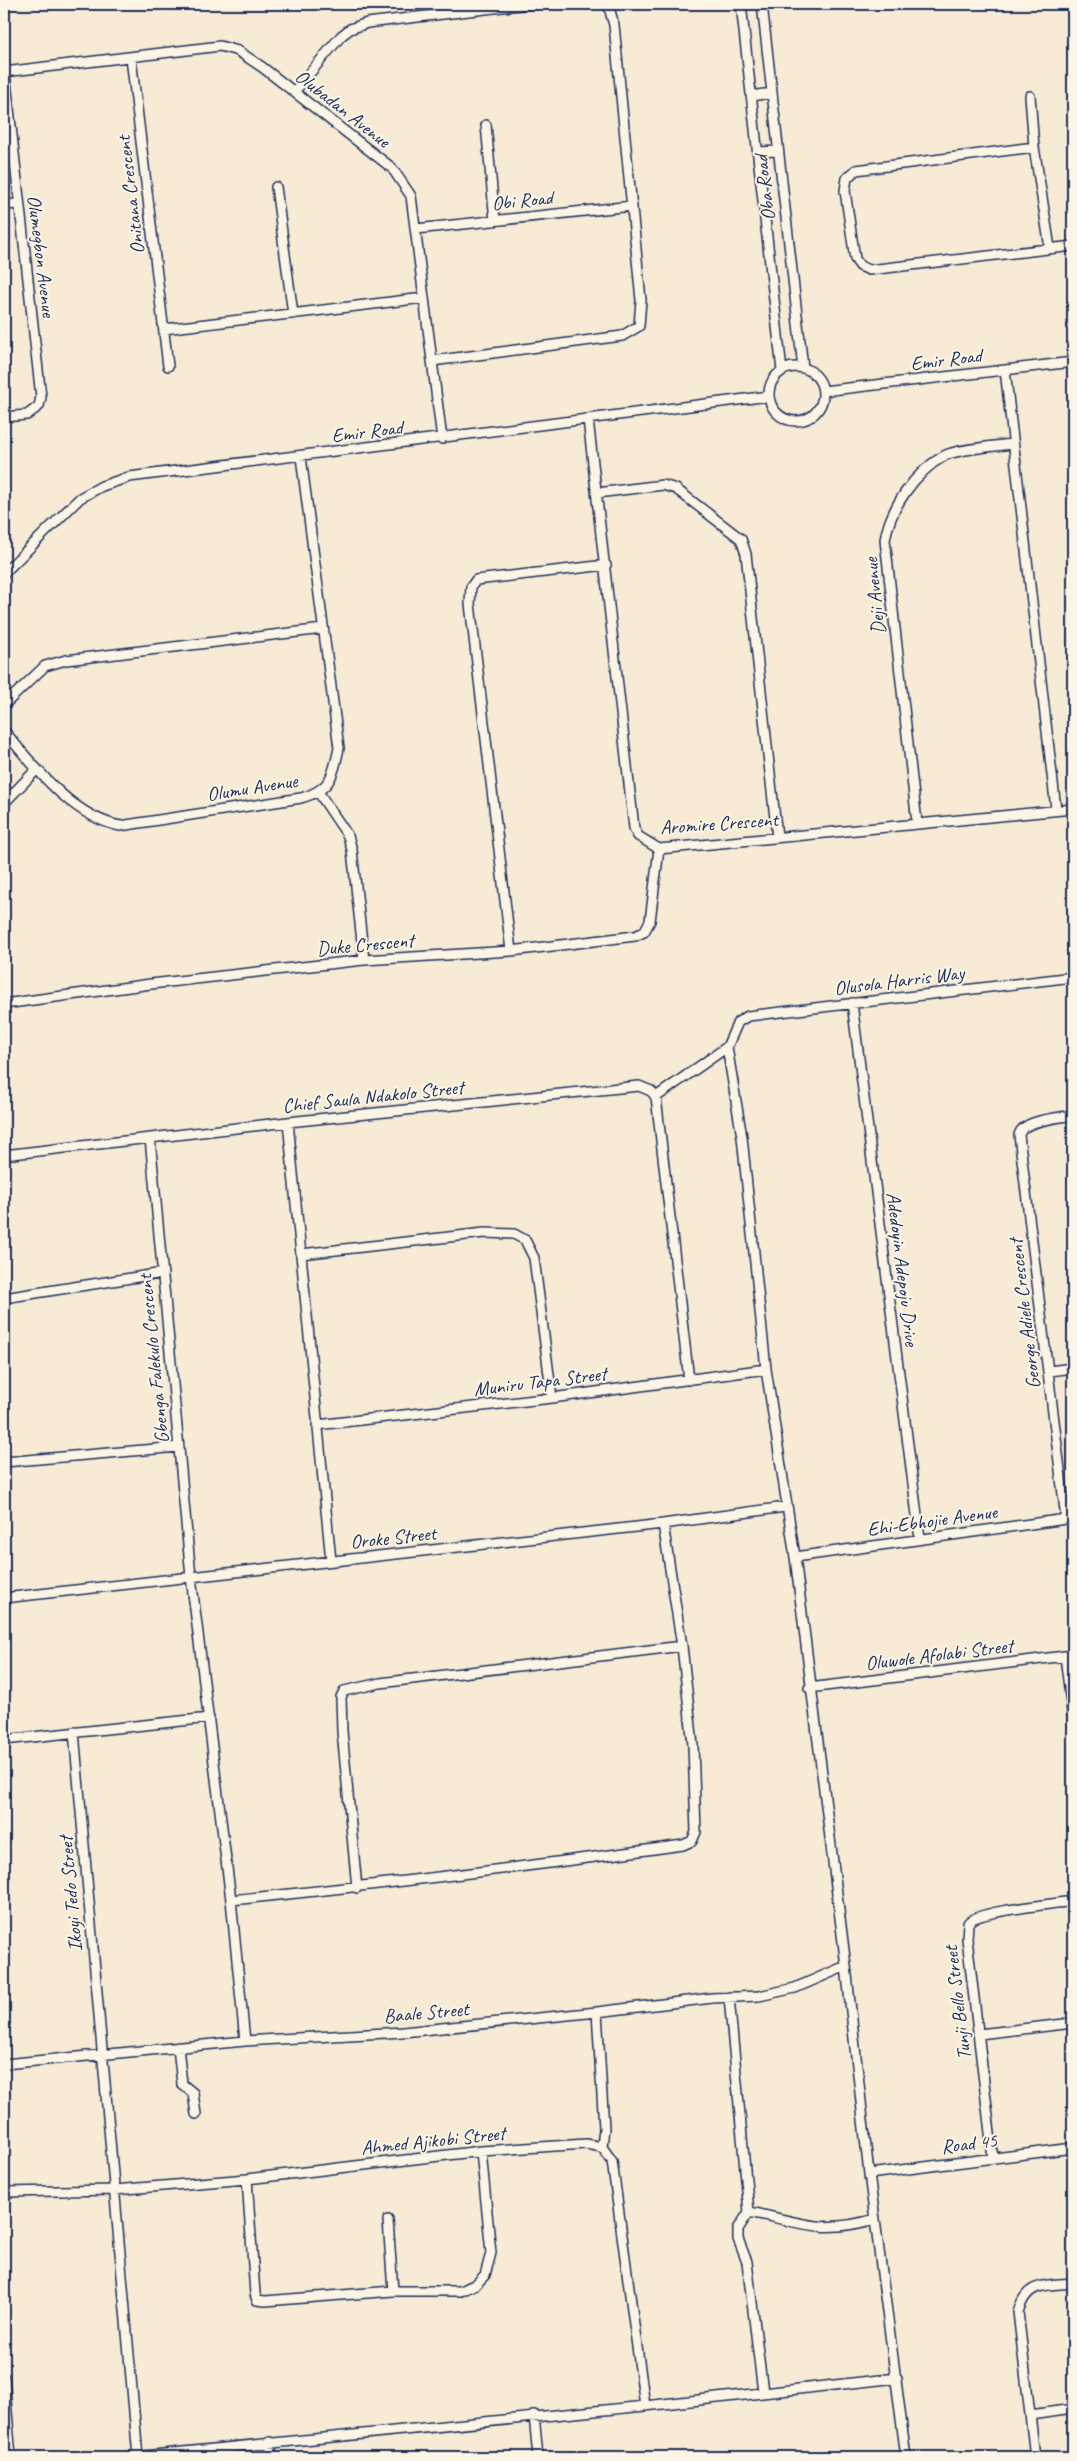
<svg xmlns="http://www.w3.org/2000/svg" width="1077" height="2461" viewBox="0 0 1077 2461" font-family="Caveat,sans-serif">
<style>
.lines{fill:none;stroke-linecap:round;stroke-linejoin:round}
.minor-casing{stroke:#1b2f5e;stroke-width:12}
.minor{stroke:#fcf5e5;stroke-width:9}
.labels{text-anchor:middle;stroke-width:4;stroke-linejoin:round;paint-order:stroke}
.street-label{font-size:20px;fill:#1b2f5e;stroke:#fcf5e5}
</style>
<rect width="100%" height="100%" fill="#f8ebd6"/>
<filter id="ink" filterUnits="userSpaceOnUse"><feTurbulence type="fractalNoise" baseFrequency=".02" numOctaves="2"/><feDisplacementMap in="SourceGraphic" scale="10" xChannelSelector="R" yChannelSelector="G"/><feConvolveMatrix kernelMatrix="1 2 1 2 8 2 1 2 1" color-interpolation-filters="sRGB"/></filter>
<g filter="url(#ink)">
<g class="lines">
<defs>
<path id="minor" d="M741,4L782,371
M762,4L803,368
M131,58L168,366
M4,72L220,46L238,51L262,67L392,168L411,196L442,439
M294,92L341,36L350,29L367,23L529,4
M751,96L771,93
M1030,96L1034,147L1050,248
M486,125L495,221
M1034,147L856,170L847,178L845,191L855,259L860,266L869,270L1073,246
M757,152L778,151
M276,187L293,314
M4,205L18,204
M416,229L632,206
M164,329L424,298
M432,361L622,336L639,326L641,300L614,25L608,4
M769 394a27 27 0 1 1 54 0a27 27 0 1 1-54 0Z
M1005,370L1056,809
M823,391L1073,362
M4,417L27,415L39,406L41,397L5,72
M588,419L634,828L638,836L659,849L1073,809
M597,493L663,485L676,489L741,539L746,554L777,837
M4,573L80,498L102,486L129,477L769,396
M4,705L45,666L66,660L323,629
M4,731C35,767 71,816 120,826L301,798C331,790 333,776 339,748L301,457
M319,793L348,836L352,850L364,960
M4,803L37,769
M917,823L885,540C890,508 915,472 944,456C956,449 997,446 1013,444
M511,951L470,604L471,587L476,580L606,565
M852,1003L920,1539
M4,1004L151,984L364,960L511,951L635,936L644,932L650,921L659,849
M656,1097L689,1380
M288,1122L331,1561
M150,1138L191,1577L231,1900L245,2041
M4,1155L288,1122L639,1086L651,1091L656,1097L727,1047
M301,1254L484,1233L514,1234L525,1240L534,1258L552,1398
M4,1298L163,1273
M1049,1371L1073,1368
M317,1425L552,1398L766,1369
M4,1462L179,1447
M1066,1519L1019,1135C1022,1120 1059,1118 1073,1115
M795,1557L1073,1518
M4,1598L663,1524L785,1507
M1065,1656L1073,1720
M809,1688L1073,1655
M74,1732L138,2457
M4,1740L209,1718
M357,1888L342,1731L341,1697L344,1691L380,1683L682,1646L663,1524
M231,1900C382,1885 532,1866 683,1845L692,1841L696,1832L693,1745L682,1646
M729,1997L749,2212C801,2222 821,2235 875,2219
M597,2012L604,2128L602,2147
M979,2034L1073,2023
M178,2047L182,2084L193,2093L196,2114
M4,2064L245,2041L403,2032L597,2012L712,1998L759,1996L795,1988L846,1966
M993,2158L967,1939L968,1923C975,1911 1055,1904 1073,1901
M869,2174L1073,2148
M247,2179L255,2294L257,2300L265,2301L393,2291H461L476,2284L485,2275L491,2253L481,2151
M4,2192L114,2190L247,2179L481,2151L586,2144L602,2147L612,2161L645,2406
M749,2212L738,2229V2239L747,2262L763,2392
M388,2220L393,2291
M4,2377L11,2457
M534,2415L538,2457
M1030,2415L1073,2409
M270,2442L272,2457
M133,2457L645,2406L897,2378
M906,2457L869,2174L846,1966L795,1557L766,1369L742,1137L727,1047L738,1022L748,1016L1073,977
M1035,2457L1018,2312C1027,2281 1045,2286 1073,2283"/>
</defs>
<use href="#minor" class="minor-casing"/>
<use href="#minor" class="minor"/>
</g>
</g>
<g class="labels">
<g class="street-label">
<text transform="translate(343 108) rotate(38)" y="7">Olubadan Avenue</text>
<text transform="translate(764 188) rotate(-97)" y="7">Oba Road</text>
<text transform="translate(130 195) rotate(-97)" y="7">Onitana Crescent</text>
<text transform="translate(522 200) rotate(-6)" y="7">Obi Road</text>
<text transform="translate(42 256) rotate(83)" y="7">Olumegbon Avenue</text>
<text transform="translate(946 359) rotate(-7)" y="7">Emir Road</text>
<text transform="translate(367 431) rotate(-7)" y="7">Emir Road</text>
<text transform="translate(874 596) rotate(-96)" y="7">Deji Avenue</text>
<text transform="translate(252 787) rotate(-9)" y="7">Olumu Avenue</text>
<text transform="translate(719 823) rotate(-4)" y="7">Aromire Crescent</text>
<text transform="translate(365 944) rotate(-5)" y="7">Duke Crescent</text>
<text transform="translate(899 980) rotate(-7)" y="7">Olusola Harris Way</text>
<text transform="translate(373 1096) rotate(-6)" y="7">Chief Saula Ndakolo Street</text>
<text transform="translate(903 1269) rotate(83)" y="7">Adedoyin Adepoju Drive</text>
<text transform="translate(1024 1314) rotate(-97)" y="7">George Adiele Crescent</text>
<text transform="translate(153 1359) rotate(-96)" y="7">Gbenga Falekulo Crescent</text>
<text transform="translate(540 1381) rotate(-7)" y="7">Muniru Tapa Street</text>
<text transform="translate(932 1520) rotate(-8)" y="7">Ehi-Ebhojie Avenue</text>
<text transform="translate(393 1537) rotate(-6)" y="7">Oroke Street</text>
<text transform="translate(939 1654) rotate(-7)" y="7">Oluwole Afolabi Street</text>
<text transform="translate(70 1894) rotate(-95)" y="7">Ikoyi Tedo Street</text>
<text transform="translate(957 2003) rotate(-97)" y="7">Tunji Bello Street</text>
<text transform="translate(426 2012) rotate(-5)" y="7">Baale Street</text>
<text transform="translate(433 2140) rotate(-6)" y="7">Ahmed Ajikobi Street</text>
<text transform="translate(969 2143) rotate(-7)" y="7">Road 45</text>
</g>
</g>
<rect width="1077" height="2461" fill="none" stroke="#fcf5e5" stroke-width="20"/>
<rect x="10" y="10" width="1057" height="2441" fill="none" stroke="#1b2f5e" stroke-width="2" filter="url(#ink)"/>
</svg>
